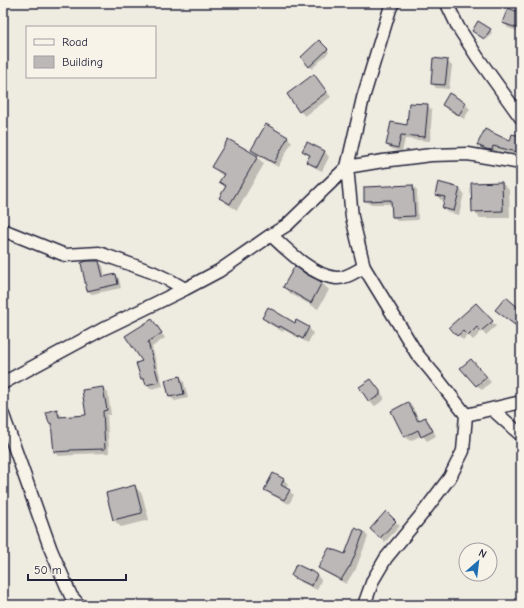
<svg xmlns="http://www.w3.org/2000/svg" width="524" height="608" viewBox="0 0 524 608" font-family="'Comic Neue',sans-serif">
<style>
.shadow{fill:#0003}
.building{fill:#bbb8b7;stroke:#22223b}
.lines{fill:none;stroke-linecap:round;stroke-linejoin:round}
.minor-casing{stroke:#22223b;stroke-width:15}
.minor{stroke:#f7f3e8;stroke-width:12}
</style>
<rect width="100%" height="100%" fill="#eeebe1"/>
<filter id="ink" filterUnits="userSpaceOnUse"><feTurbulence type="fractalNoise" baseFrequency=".025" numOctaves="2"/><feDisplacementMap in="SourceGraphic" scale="8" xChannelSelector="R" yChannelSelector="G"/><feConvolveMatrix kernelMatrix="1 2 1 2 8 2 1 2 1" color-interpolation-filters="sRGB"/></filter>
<g filter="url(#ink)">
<path class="shadow" d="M457,3H469L466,8Z
M521,14V32L508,28L504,23Z
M490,30L492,32L487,40L473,31Z
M319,41L329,52L312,69L302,58Z
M447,61L452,66L449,89L436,88L432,83Z
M318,80L331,97L305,116L300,111Z
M450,95L465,104L470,109L464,119L448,110L443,105Z
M427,105L432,110L430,141L405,139L402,152L392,149L387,145L408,126Z
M521,137V156L498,150L496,155L491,154L483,150L478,145L511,142Z
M288,138L292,142L278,167L257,155L253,150Z
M308,143L325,152L329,157L322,171L312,166L308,162L310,157L304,151Z
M257,157L264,164L237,210L227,204L221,197L226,188L220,182L224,176L219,173L213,167Z
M502,183L509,190L510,218H480L473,211Z
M413,186L417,190L418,220L397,221L393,217L392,204H369L365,200Z
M459,189L464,193L459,215L447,212L443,208L445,200H441L436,195Z
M99,262L103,266L105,277L116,275L119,279L121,288L92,294L88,291Z
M305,275L322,283L329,290L318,309L291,294L284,287Z
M476,304L496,326L486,335L482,331L473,340L468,335L463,340L450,327Z
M521,311V328L520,329L501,314Z
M263,318L295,324L296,321L309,328L313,333L308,343L284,330L283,332L268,323Z
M152,320L156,325L165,338L152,347L163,386L151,389L142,379L144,362Z
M3,332L8,342L3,345Z
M475,365L491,382L482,390L461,369Z
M180,377L184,382L188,398L175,401L170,397L166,381Z
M371,380L375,385L384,397V400L375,406L370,402L360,387Z
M103,388L108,393L111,415H107L109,453L74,454V455L59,456L55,452L52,426L50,423L57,410L61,415L62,418L87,416Z
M408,403L413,408L420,421L425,418L430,423L436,436L427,441L422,435L410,441L405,436Z
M274,475L284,480L288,484L286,489L294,495L289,504L270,494L266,490Z
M135,487L142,494L149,520L121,527L114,520Z
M386,513L400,526L385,542L371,529Z
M364,532L368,537L355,571H354L346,584L324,572L319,567L345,555Z
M297,566L317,575L321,580L317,590L297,580L292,576Z"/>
<path class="building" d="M508,8L521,13V17L517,28L502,23Z
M478,21L491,29L484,39L472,31Z
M319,40L328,49L309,67L301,57Z
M433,58L448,60L445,85L431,84Z
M314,74L327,92L299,112L287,94Z
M449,93L466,103L459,115L442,105Z
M409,103L428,104L425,137L401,135L398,148L386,145L391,122L407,125Z
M266,124L288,137L274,163L251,150Z
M485,129L510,141L512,134L521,136V153L493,146L492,150L486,149L477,145Z
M228,139L258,156L230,204L219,198L226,186L219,182L224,174L211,167Z
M307,142L325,151L317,167L306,162L310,155L302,151Z
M438,182L460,188L454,211L442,208L445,197L435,195Z
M502,182L503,211L472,212L471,183Z
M413,185L415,216L392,217L391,200L364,201V187Z
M87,261H99L103,277L116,274L118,284L87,291L81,263Z
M295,266L306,274L322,282L311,303L283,287Z
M506,297L521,310V318L515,325L495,310Z
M476,303L493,321L481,331L477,327L468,336L463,331L457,336L449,327Z
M268,307L295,323L296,320L309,327L303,339L280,326L279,328L262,318Z
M152,319L162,333L148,342L159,382L146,385L144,379H141L136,363L142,361L125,336Z
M471,359L487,377L476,386L460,368Z
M180,376L184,394L169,397L165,380Z
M371,379L380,391V395L369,402L359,387Z
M103,387L107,410L103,411L105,449L70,450V451L54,452L51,423H49L46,412L57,409L59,417L86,415L82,390Z
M408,402L418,421L425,417L433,431L421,437L418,430L404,437L391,411Z
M273,473L284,479L281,485L290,490L284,500L264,490Z
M135,485L142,513L113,520L106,493Z
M386,511L396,521L380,538L370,529Z
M355,528L364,532L350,567H349L341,580L318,568L329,548L345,554Z
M296,564L317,574L312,586L291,576Z"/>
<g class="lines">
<defs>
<path id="minor" d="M448,3V6L458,27L478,58L521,118
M3,230L65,255L99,253L152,272L171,281L185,289
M271,235C287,250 313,276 336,278C345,279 356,271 364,267
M3,383L103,329L185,289L219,271L271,235L287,225L347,167L363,98L390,9L393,3
M492,409L521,435
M3,415L51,550L71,596L79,605
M466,415L521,402
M364,605L373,580L386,558L423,513L450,477L463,451L466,415L433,373L417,354L364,267L352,217L347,167L383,161L431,155L468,154L521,163"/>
</defs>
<use href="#minor" class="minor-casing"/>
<use href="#minor" class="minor"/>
</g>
</g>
<rect width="524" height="608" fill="none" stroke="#f7f3e8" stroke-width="16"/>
<rect x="8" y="8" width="508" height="592" fill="none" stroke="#22223b" stroke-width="1.5" filter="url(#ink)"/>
<rect x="26" y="26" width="130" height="52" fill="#f7f3e8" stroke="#a29fa3"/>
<rect x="34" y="39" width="20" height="6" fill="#f7f3e8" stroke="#a29fa3"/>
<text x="62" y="46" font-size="12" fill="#22223b">Road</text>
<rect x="34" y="56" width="20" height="12" fill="#bbb8b7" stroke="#a29fa3"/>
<text x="62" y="66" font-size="12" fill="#22223b">Building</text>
<g transform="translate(478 562) rotate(28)"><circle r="19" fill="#f7f3e8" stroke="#a29fa3"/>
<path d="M0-3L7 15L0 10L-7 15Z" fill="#1f6fb2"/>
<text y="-6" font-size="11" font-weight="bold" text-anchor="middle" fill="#22223b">N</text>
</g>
<path d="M28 574v6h98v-6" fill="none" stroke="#22223b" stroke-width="2"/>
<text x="34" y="574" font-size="12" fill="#22223b" stroke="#f7f3e8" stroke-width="3" paint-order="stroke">50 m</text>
</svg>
